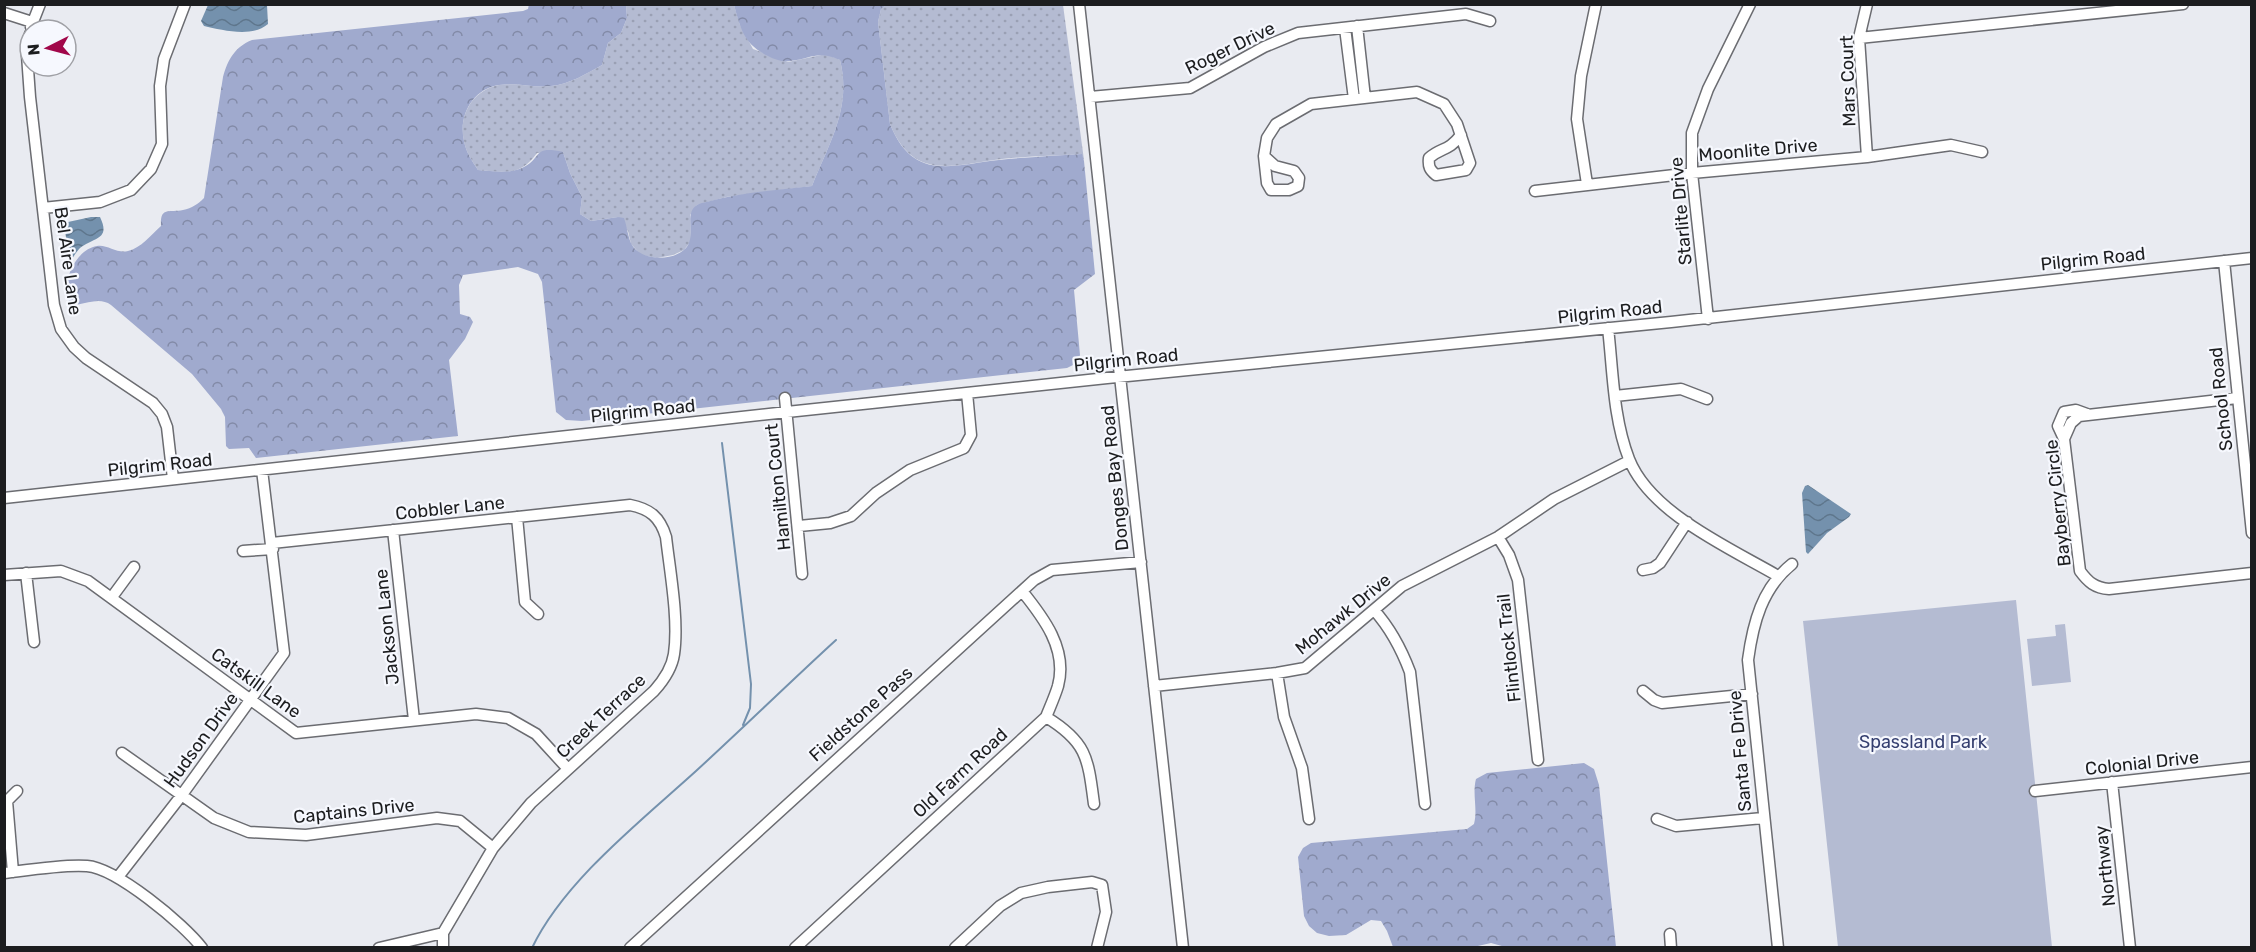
<svg xmlns="http://www.w3.org/2000/svg" width="2256" height="952" viewBox="0 0 2256 952" font-family="Rubik,sans-serif">
<style>
.grass{fill:url(#grass-dots)}
.forest{fill:url(#forest-crowns)}
.park{fill:#b4bbd2}
.water{fill:url(#water-waves)}
.lines{fill:none;stroke-linecap:round;stroke-linejoin:round}
.stream{stroke:#7491ad;stroke-width:2}
.minor-casing{stroke:#6b6c71;stroke-width:13}
.minor{stroke:#fff;stroke-width:10}
.labels{text-anchor:middle;stroke-width:4.5;stroke-linejoin:round;paint-order:stroke}
.street-label{font-size:18px;fill:#1c1d1f;stroke:#f6f8fe}
.park-label{font-size:18px;fill:#353f70;stroke:#f6f8fe}
</style>
<defs>
<pattern id="grass-dots" width="8" height="8" patternUnits="userSpaceOnUse" patternTransform="scale(1.5)"><rect width="8" height="8" fill="#b4bbd2"/><path d="M2 2h.1M6 6h.1" fill="none" stroke="#9aa0b4" stroke-width="1.8" stroke-linecap="round"/></pattern>
<pattern id="forest-crowns" width="20" height="18" patternUnits="userSpaceOnUse" patternTransform="scale(1.5)"><rect width="20" height="18" fill="#a0aace"/><path d="M2 6a3 3 0 1 1 6 0M12 15a3 3 0 1 1 6 0" fill="none" stroke="#828aa7"/></pattern>
<pattern id="water-waves" width="16" height="10" patternUnits="userSpaceOnUse" patternTransform="scale(1.5)"><rect width="16" height="10" fill="#7491ad"/><path d="M0 5q4-4 8 0t8 0" fill="none" stroke="#5e768c"/></pattern>
</defs>
<rect width="100%" height="100%" fill="#e9ebf1"/>
<path class="grass" d="M887,4L1063,5L1084,160L1081,154C1052,156 1023,156 994,160C948,167 912,178 890,124L878,22L881,9Z
M626,5H734L740,25L753,49L788,62L826,54L840,60C852,108 829,143 812,186L726,197L697,205L690,215L691,241L684,250L673,255L657,258L641,255L631,244L628,231L618,217L591,221L580,214L582,197L570,173L563,152L537,153C520,177 504,172 478,170C472,161 466,152 464,141C458,115 473,90 499,85C516,82 534,88 551,86C570,84 586,74 602,65L608,43L621,33L627,18Z"/>
<path class="forest" d="M529,4L626,5L627,18L621,33L608,43L602,65C586,74 570,84 551,86C534,88 516,82 499,85C473,89 458,115 464,141C466,152 472,161 478,170C493,171 508,174 522,168C543,159 531,145 563,152L570,173L582,197L580,214L591,221L618,217L624,218C627,226 628,238 632,245C642,261 673,262 686,248C697,235 683,214 697,205C700,203 707,202 710,201C743,192 778,190 812,186C829,143 852,108 840,60C817,50 813,58 790,61C783,62 775,60 768,56C744,44 741,30 734,5L887,4L881,9L878,22L890,124C913,182 952,165 999,160C1026,157 1054,156 1082,154L1084,161L1095,274L1074,290L1080,355L1077,363L1067,368L582,421L566,420L556,412L542,282L538,274L518,267L463,275L459,285L460,314L470,317L473,322L465,339L449,360L458,436L256,458L249,448L229,449L226,446L225,417L221,409L192,374L111,305C99,296 85,305 71,305C58,287 75,249 97,246C107,244 117,254 128,251C141,248 151,235 161,226C160,206 169,213 183,210C192,208 198,204 204,198L223,77C228,59 235,47 252,40L523,11L528,9Z
M1584,763L1594,769L1599,785L1616,947L1509,948L1491,943L1469,948L1393,947L1387,931L1381,921L1371,920L1346,935L1329,936L1317,933L1309,926L1304,916L1298,857L1303,848L1311,843L1467,829L1474,824C1478,809 1472,794 1476,779L1487,773Z"/>
<path class="park" d="M2016,600L2052,947H1838L1803,621Z
M2065,624L2071,682L2032,686L2027,639L2056,636L2055,625Z"/>
<path class="water" d="M208,5H267L268,24C252,38 222,30 204,26L201,21Z
M91,217H100C111,240 94,237 80,248C76,252 72,259 69,264L65,229L68,222Z
M1808,485L1851,514L1849,517L1827,533L1808,554L1806,552L1802,493L1805,486Z"/>
<g class="lines">
<path class="stream" d="M722,443L751,684L750,708L743,725
M532,948C564,881 641,821 696,771C743,728 789,683 836,640"/>
<defs>
<path id="minor" d="M1079,4L1183,948
M1867,4L1859,38L1867,157
M4,13L32,22
M1357,26L1365,98
M31,27L40,4
M1345,28L1354,99
M30,34L27,55L30,97L54,305L61,329L74,347L86,358L153,403L162,414L167,427L173,479
M1859,38L2183,4
M1090,97L1190,88L1264,47L1298,33L1466,14L1490,21
M1264,156L1275,166L1294,171L1299,178L1298,186L1289,190H1271L1267,183L1264,156L1267,138L1276,124L1311,104L1417,92L1444,104L1457,124L1470,163L1466,170L1436,175C1430,170 1428,167 1429,158C1441,147 1448,152 1461,135
M1587,184L1577,119L1581,76L1596,4
M1535,191L1692,173L1867,157L1951,145L1982,152
M43,208L100,202L131,190L151,169L162,144L160,86L164,59L185,4
M2224,261L2252,533
M1708,319L1692,173V133L1708,89L1750,4
M1608,328C1613,371 1613,418 1629,459C1650,513 1730,548 1778,576
M1615,396L1681,389L1707,399
M785,398L802,574
M2237,398L2079,416L2071,423L2064,439L2080,571C2088,582 2095,588 2109,589L2252,573
M2064,439L2058,426L2064,412L2076,410L2087,414
M4,498L787,412L1107,378L1671,322L2252,258
M517,517L525,602L538,614
M799,526L830,523L851,516L876,493L910,470L964,448L971,435L967,393
M393,530L414,720
M1498,537L1509,555L1518,580L1538,760
M272,543L630,505C650,509 660,517 666,537C670,572 679,620 674,654C672,668 663,681 654,691L531,803L493,848L443,933
M243,551L273,549
M1643,570L1653,568L1660,563L1687,522
M26,573L34,642
M4,575L61,571L88,581L296,733L476,714L508,718L536,734L568,769
M112,597L134,567
M1374,610C1391,629 1401,648 1410,672L1425,804
M1277,673L1284,717L1302,768L1309,819
M1154,686L1277,673L1305,668L1402,586L1498,537L1554,499L1629,461
M1643,691L1654,700L1662,703L1752,694
M1046,717C1087,742 1088,758 1094,804
M122,753L214,818L249,832L306,835L437,818L460,821L493,848
M2112,782L2130,948
M2035,791L2252,767
M1657,819L1676,826L1763,818
M13,872L7,801L17,791
M4,873C28,870 65,864 87,866C116,868 184,924 202,948
M118,877L181,796L284,653L262,470
M443,933V948
M1670,934L1671,948
M379,948L443,933
M630,948L1034,580L1052,570L1141,562
M795,948L1046,717C1050,707 1055,696 1058,686C1068,649 1043,617 1022,591
M955,948L1000,906L1021,893L1048,887L1092,882L1102,885L1106,912L1097,948
M1778,948L1748,660C1753,623 1762,588 1792,564"/>
</defs>
<use href="#minor" class="minor-casing"/>
<use href="#minor" class="minor"/>
</g>
<g class="labels">
<g class="street-label">
<text transform="translate(1230 48) rotate(-26)" y="6">Roger Drive</text>
<text transform="translate(1848 81) rotate(-92)" y="6">Mars Court</text>
<text transform="translate(1758 150) rotate(-5)" y="6">Moonlite Drive</text>
<text transform="translate(1681 211) rotate(-95)" y="6">Starlite Drive</text>
<text transform="translate(2093 259) rotate(-6)" y="6">Pilgrim Road</text>
<text transform="translate(68 261) rotate(82)" y="6">Bel Aire Lane</text>
<text transform="translate(1610 312) rotate(-6)" y="6">Pilgrim Road</text>
<text transform="translate(1126 360) rotate(-6)" y="6">Pilgrim Road</text>
<text transform="translate(2221 399) rotate(-96)" y="6">School Road</text>
<text transform="translate(643 411) rotate(-6)" y="6">Pilgrim Road</text>
<text transform="translate(160 465) rotate(-6)" y="6">Pilgrim Road</text>
<text transform="translate(1115 478) rotate(-96)" y="6">Donges Bay Road</text>
<text transform="translate(778 487) rotate(-96)" y="6">Hamilton Court</text>
<text transform="translate(2058 503) rotate(-96)" y="6">Bayberry Circle</text>
<text transform="translate(450 508) rotate(-6)" y="6">Cobbler Lane</text>
<text transform="translate(1343 614) rotate(-39)" y="6">Mohawk Drive</text>
<text transform="translate(387 627) rotate(-96)" y="6">Jackson Lane</text>
<text transform="translate(1509 648) rotate(-96)" y="6">Flintlock Trail</text>
<text transform="translate(256 683) rotate(36)" y="6">Catskill Lane</text>
<text transform="translate(861 714) rotate(-42)" y="6">Fieldstone Pass</text>
<text transform="translate(601 716) rotate(-43)" y="6">Creek Terrace</text>
<text transform="translate(201 740) rotate(-54)" y="6">Hudson Drive</text>
<text transform="translate(1740 751) rotate(-95)" y="6">Santa Fe Drive</text>
<text transform="translate(2142 763) rotate(-6)" y="6">Colonial Drive</text>
<text transform="translate(960 773) rotate(-43)" y="6">Old Farm Road</text>
<text transform="translate(354 811) rotate(-6)" y="6">Captains Drive</text>
<text transform="translate(2105 866) rotate(-96)" y="6">Northway</text>
</g>
<g class="park-label">
<text x="1923" y="748">Spassland Park</text>
</g>
</g>
<rect width="2256" height="952" fill="none" stroke="#1c1d1f" stroke-width="12"/>
<g transform="translate(48 48) rotate(264)"><circle r="28" fill="#f6f8fe" stroke="#9fa0a5" stroke-width="1.5"/>
<path d="M0-4.5L10 22L0 15L-10 22Z" fill="#a1074a"/>
<text y="-9" font-size="16" font-weight="bold" text-anchor="middle" fill="#1c1d1f">N</text>
</g>
</svg>
